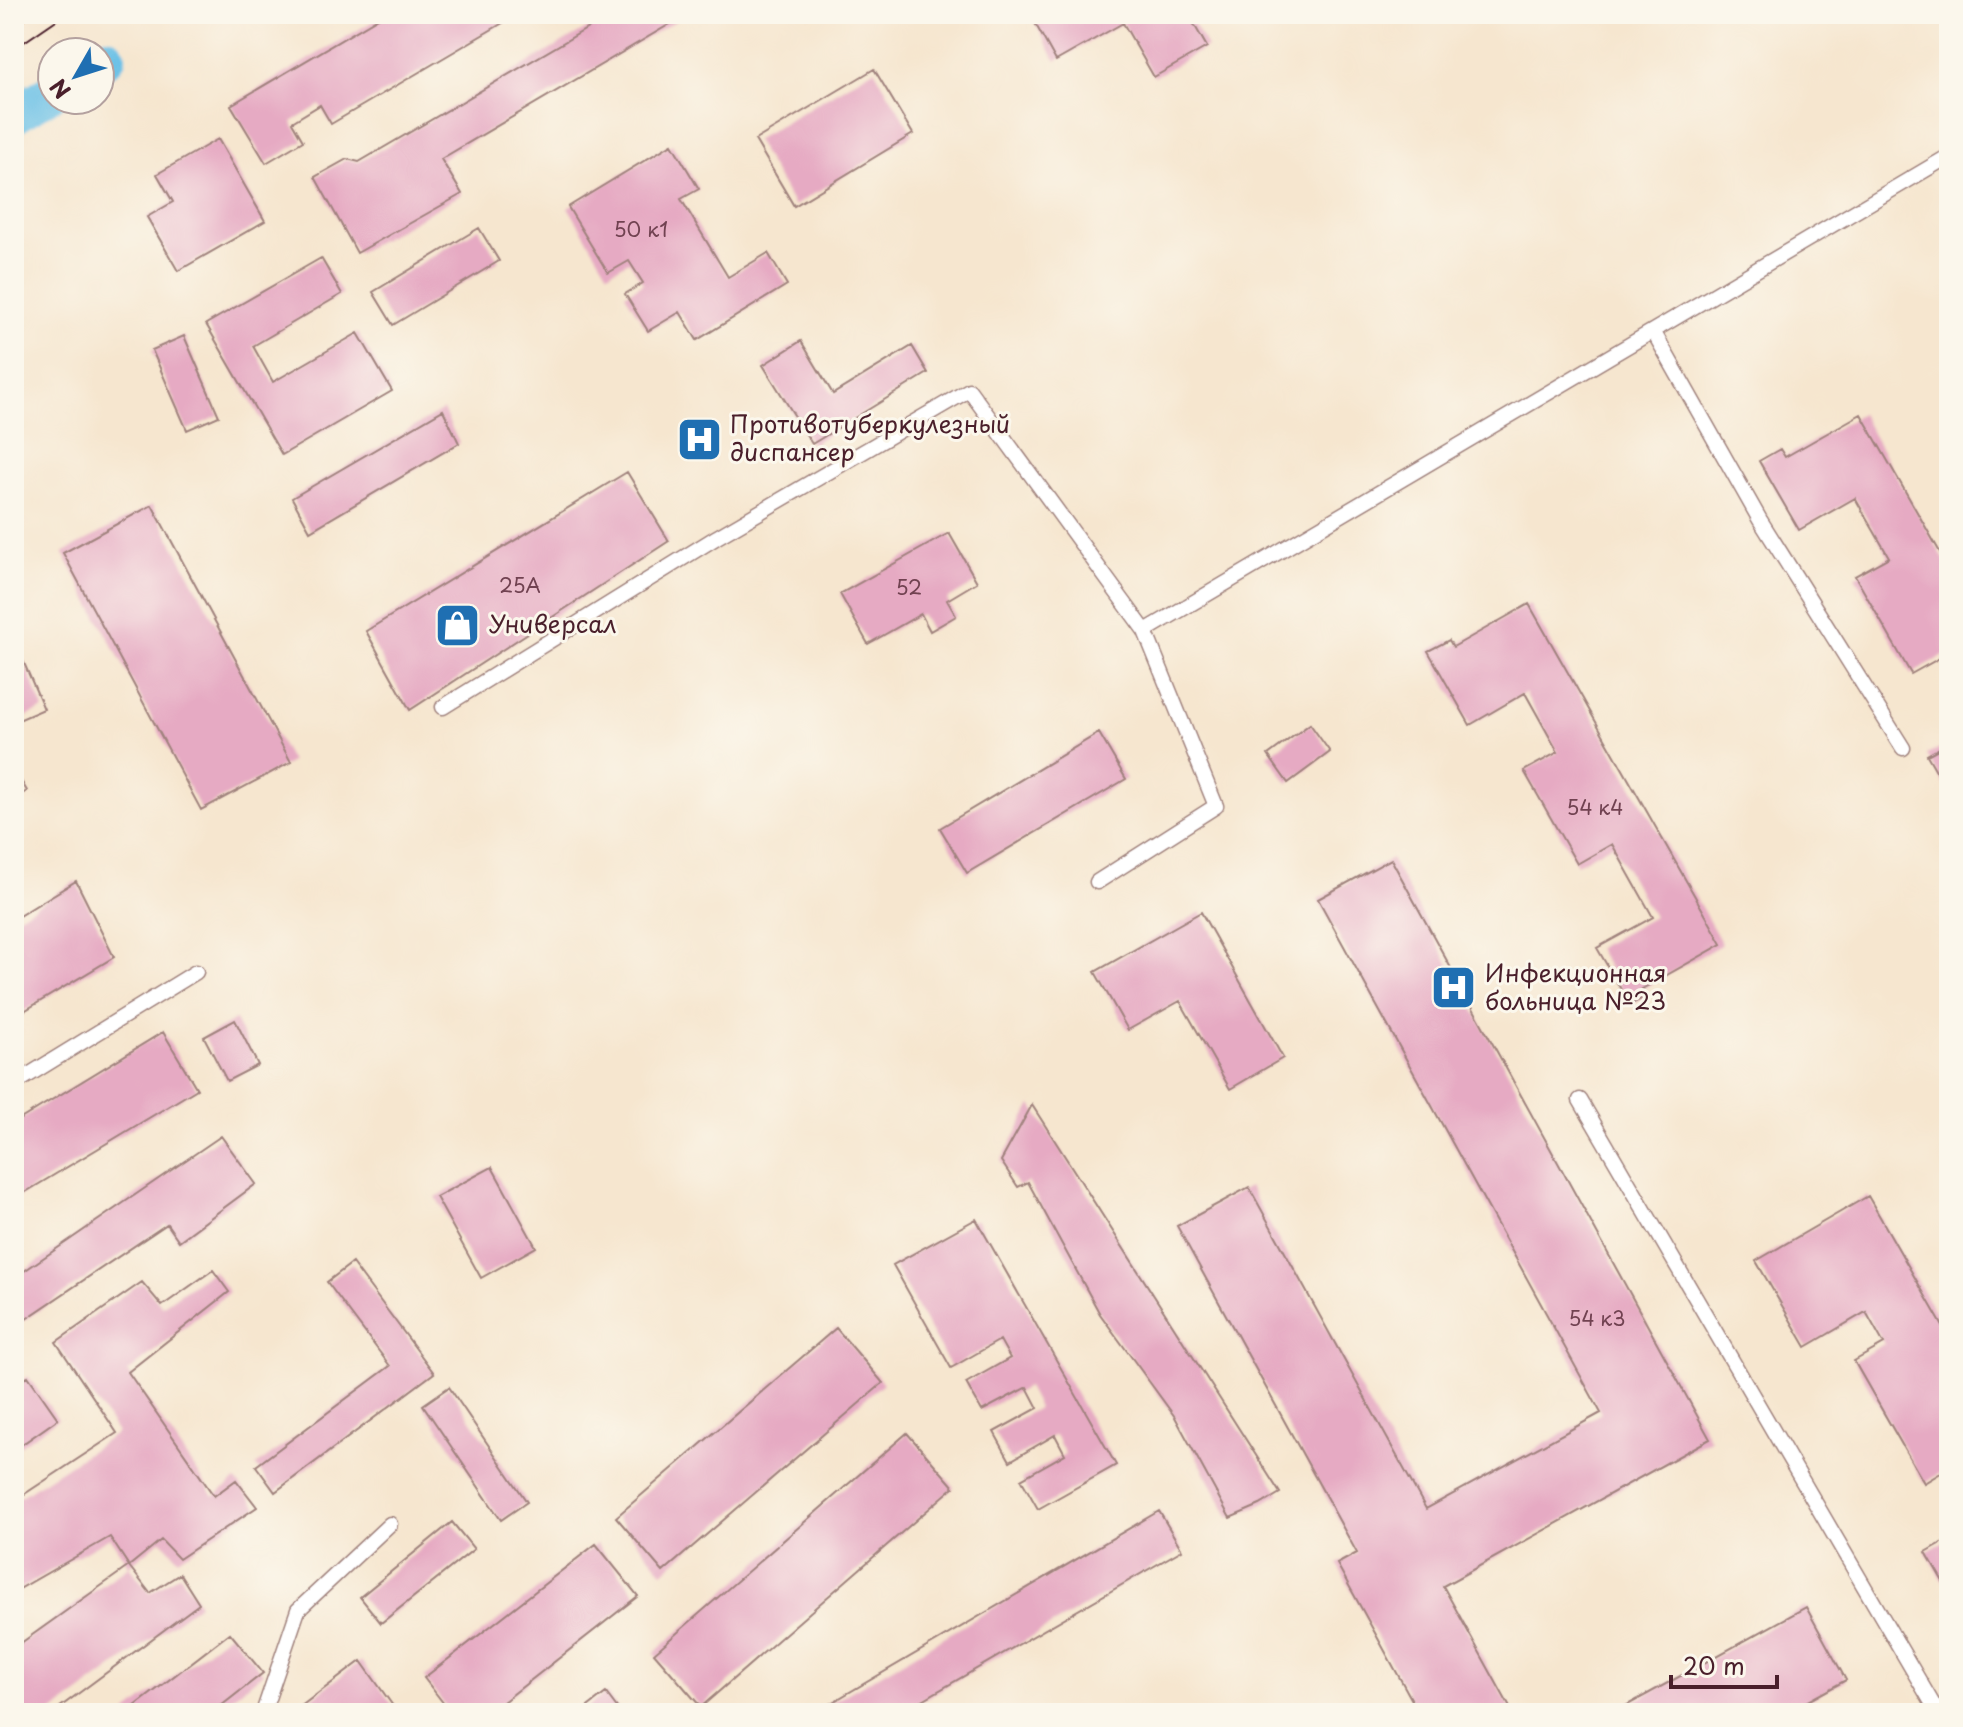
<svg xmlns="http://www.w3.org/2000/svg" width="1963" height="1727" viewBox="0 0 1963 1727" font-family="'Playpen Sans',sans-serif">
<style>
.lines{fill:none;stroke-linecap:round;stroke-linejoin:round}
.canal{stroke:#69c0e6;stroke-width:38}
.building{fill:#e6aac3}
.lane-casing{stroke:#a0827d;stroke-width:17}
.lane{stroke:#fff;stroke-width:14}
.tram{stroke:#4a1f2b;stroke-width:2}
.labels{text-anchor:middle;stroke-width:6;stroke-linejoin:round;paint-order:stroke}
.number-label{font-size:20px;fill:#714251}
.poi-label{font-size:24px;fill:#4a1f2b;stroke:#fbf7ec;text-anchor:start}
</style>
<rect width="100%" height="100%" fill="#fbf7ec"/>
<filter id="ink" filterUnits="userSpaceOnUse"><feTurbulence type="fractalNoise" baseFrequency=".0125" numOctaves="2"/><feDisplacementMap in="SourceGraphic" scale="16" xChannelSelector="R" yChannelSelector="G"/><feConvolveMatrix kernelMatrix="1 2 1 2 8 2 1 2 1" color-interpolation-filters="sRGB"/></filter>
<filter id="wash" filterUnits="userSpaceOnUse"><feTurbulence type="fractalNoise" baseFrequency=".006" numOctaves="4" result="noise"/><feDisplacementMap in="SourceGraphic" scale="32" xChannelSelector="R" yChannelSelector="G"/><feGaussianBlur stdDeviation="1.8" result="paint"/><feColorMatrix in="noise" values="0 0 0 0 0 0 0 0 0 0 0 0 0 0 0 0 0 1.4 0 .05"/><feComposite in="paint" operator="in"/></filter>
<g filter="url(#wash)">
<rect width="100%" height="100%" fill="#f6e6cf"/>
<g class="lines">
<path class="canal" d="M100,62L107,57
M14,115L52,92"/>
</g>
<g id="blocks">
<path class="building" d="M385,14H518L331,124L320,105L292,122L303,141L266,163L231,105Z
M612,14H687L441,159L462,194L357,253L315,177L347,159L359,162Z
M1035,14H1188L1207,47L1154,77L1123,23L1056,61L1031,16Z
M874,69L913,134L794,206L755,140Z
M218,139L265,221L178,271L147,217L173,202L157,174Z
M672,144L699,189L681,199L728,277L768,253L787,285L697,340L680,312L648,331L625,294L643,283L629,261L608,273L568,207Z
M479,228L499,261L393,325L373,292Z
M321,258L342,294L253,346L273,382L358,333L392,391L282,455L206,324Z
M184,336L219,416L187,430L152,350Z
M801,341L833,394L912,346L928,373L812,444L763,365Z
M443,410L459,443L310,531L292,498Z
M1861,414L1949,568V658L1947,654L1911,674L1855,576L1889,557L1855,498L1799,530L1759,461L1780,449L1785,457Z
M627,472L669,541L410,710L366,631Z
M152,505L291,762L201,810L63,553Z
M949,533L977,582L947,600L956,616L930,631L921,614L868,644L840,594Z
M1529,604L1722,944L1642,989L1647,996L1630,1005L1597,948L1653,917L1612,844L1577,864L1524,771L1558,752L1525,693L1470,725L1428,651L1449,640L1453,647Z
M14,640L44,709L14,722Z
M1310,724L1330,752L1288,783L1268,755Z
M1099,733L1126,779L967,873L940,828Z
M1949,743V793L1927,755Z
M14,769L27,791L14,799Z
M1391,859L1710,1439L1443,1586L1513,1713H1419L1337,1564L1357,1553L1177,1226L1249,1187L1426,1509L1601,1413L1318,899Z
M76,881L114,957L14,1017V919Z
M1201,912L1283,1058L1230,1089L1180,1001L1128,1030L1095,972Z
M235,1020L258,1065L227,1081L204,1037Z
M163,1032L197,1089L14,1199V1123Z
M1032,1105L1280,1493L1260,1505L1230,1518L1175,1417L1100,1314L1028,1182L1018,1187L1001,1161Z
M221,1136L256,1184L179,1241L167,1224L14,1327V1278Z
M492,1167L536,1247L481,1278L436,1197Z
M1868,1196L1949,1337V1468L1924,1483L1854,1361L1884,1344L1866,1312L1806,1347L1756,1261Z
M976,1219L1116,1465L1038,1509L1021,1479L1065,1454L1055,1435L1010,1461L994,1432L1038,1408L1027,1387L982,1411L966,1383L1010,1358L1000,1340L951,1368L893,1265Z
M352,1263L434,1373L275,1492L256,1466L390,1366L327,1282Z
M213,1270L229,1292L128,1372L214,1496L236,1480L257,1507L179,1559L161,1540L129,1566L110,1537L14,1592V1501L117,1433L56,1342L142,1282L162,1306Z
M836,1328L883,1383L663,1572L616,1517Z
M28,1376L58,1419L14,1450V1386Z
M449,1387L527,1502L501,1520L423,1405Z
M907,1433L954,1487L701,1707L654,1653Z
M1159,1511L1182,1550L900,1713H814Z
M452,1522L474,1549L381,1623L360,1597Z
M1949,1539V1592L1926,1552Z
M596,1544L638,1596L489,1713H451L424,1678Z
M129,1566L150,1593L180,1574L199,1604L52,1713H14V1648Z
M1806,1607L1846,1680L1786,1713H1613Z
M230,1633L263,1673L212,1713H126Z
M361,1661L398,1713H292Z
M606,1693L621,1713H580Z"/>
</g>
</g>
<g filter="url(#ink)">
<use href="#blocks" fill-opacity="0" stroke="#a0827d" stroke-width="2"/>
<g class="lines">
<defs>
<path id="lane" d="M1653,331L1760,520L1903,748
M443,707L717,537L969,390L1145,631L1949,156
M1097,882L1216,806L1145,631
M14,1084L196,972
M1580,1100L1938,1713
M263,1713L298,1610L390,1524"/>
</defs>
<use href="#lane" class="lane-casing"/>
<use href="#lane" class="lane"/>
<path class="tram" d="M14,26L32,14
M14,49L65,14"/>
</g>
</g>
<defs>
<symbol id="hospital-square" viewBox="-11 -11 22 22"><rect x="-9" y="-9" width="18" height="18" rx="4" fill="#1f6fb2" stroke="#fbf7ec"/><path d="M-5-5h3v3.5h4V-5h3V5h-3V1.5h-4V5h-3Z" fill="#fff"/></symbol>
<symbol id="shop-square" viewBox="-11 -11 22 22"><rect x="-9" y="-9" width="18" height="18" rx="4" fill="#1f6fb2" stroke="#fbf7ec"/><path d="M-5-2.5h2.3a2.7 3.5 0 0 1 5.4 0H5L5.5 6h-11ZM-1.5-2.5h3a1.5 2.3 0 0 0-3 0Z" fill="#fff"/></symbol>
</defs>
<g fill-rule="evenodd">
<use href="#hospital-square" x="674" y="414" width="51" height="51"/>
<use href="#shop-square" x="432" y="600" width="51" height="51"/>
<use href="#hospital-square" x="1428" y="962" width="51" height="51"/>
</g>
<g class="labels">
<g class="number-label">
<text x="641" y="237">50 к1</text>
<text x="520" y="593">25А</text>
<text x="909" y="595">52</text>
<text x="1595" y="815">54 к4</text>
<text x="1597" y="1326">54 к3</text>
</g>
<g class="poi-label">
<text x="730" y="433">Противотуберкулезный<tspan x="730" dy="28">диспансер</tspan></text>
<text x="489" y="633">Универсал</text>
<text x="1485" y="982">Инфекционная<tspan x="1485" dy="28">больница №23</tspan></text>
</g>
</g>
<rect width="1963" height="1727" fill="none" stroke="#fbf7ec" stroke-width="48"/>
<g transform="translate(76 76) rotate(231)"><circle r="38" fill="#fbf7ec" stroke="#b4a19f" stroke-width="2"/>
<path d="M0-6L14 30L0 20L-14 30Z" fill="#1f6fb2"/>
<text y="-12" font-size="22" font-weight="bold" text-anchor="middle" fill="#4a1f2b">N</text>
</g>
<path d="M1671 1675v12h106v-12" fill="none" stroke="#4a1f2b" stroke-width="4"/>
<text x="1683" y="1675" font-size="24" fill="#4a1f2b" stroke="#fbf7ec" stroke-width="6" paint-order="stroke">20 m</text>
</svg>
